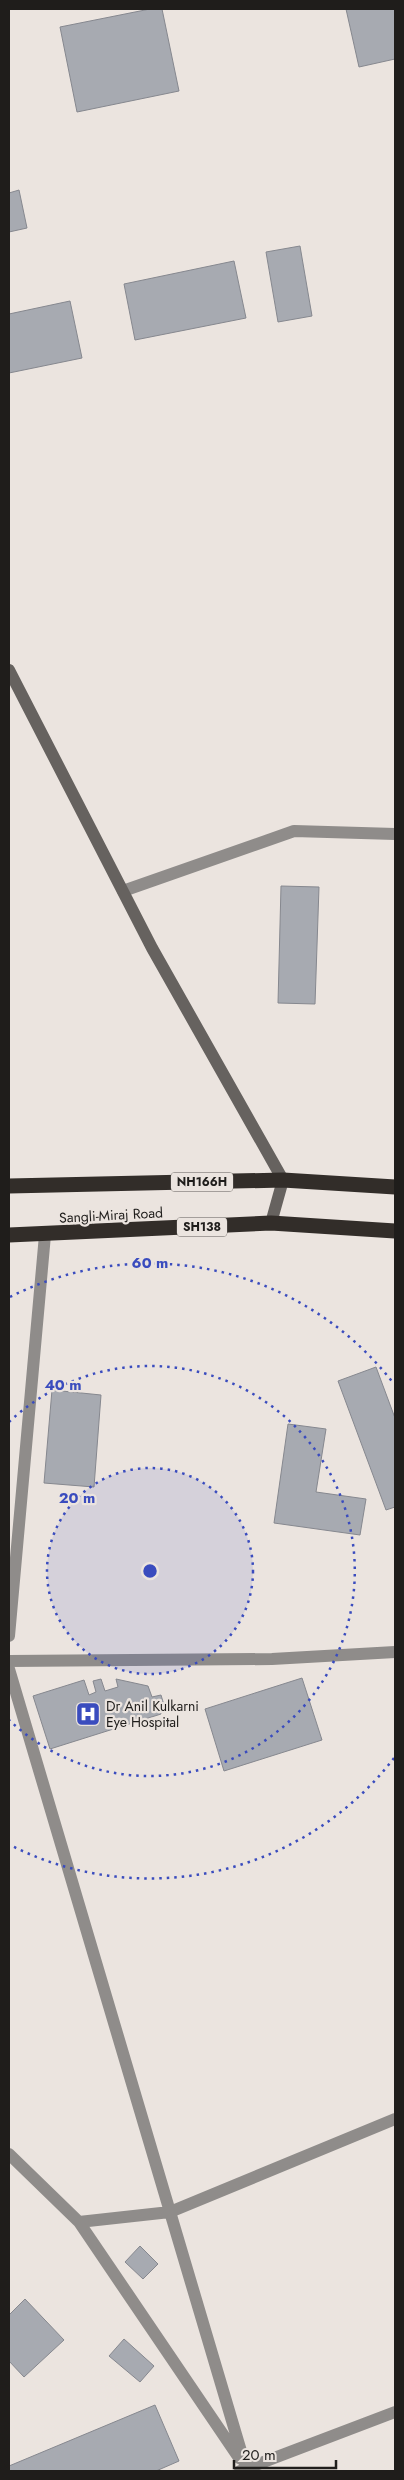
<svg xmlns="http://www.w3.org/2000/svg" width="404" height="2480" viewBox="0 0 404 2480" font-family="Jost,sans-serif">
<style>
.building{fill:#a7aab1;stroke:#86888f}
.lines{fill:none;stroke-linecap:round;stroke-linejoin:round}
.street{stroke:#8f8c8a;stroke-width:12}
.secondary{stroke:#66625f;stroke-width:12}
.highway{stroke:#322d29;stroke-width:15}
.ring{fill:none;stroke:#3a4cbe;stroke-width:2.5;stroke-dasharray:2.5 5}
.labels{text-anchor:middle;stroke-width:4.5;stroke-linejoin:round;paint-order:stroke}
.shield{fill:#ebe4df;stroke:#5c5956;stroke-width:1}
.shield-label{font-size:12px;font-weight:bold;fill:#1f1d1b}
.street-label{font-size:14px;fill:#1f1d1b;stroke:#ebe4df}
.poi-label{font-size:14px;fill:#1f1d1b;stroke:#ebe4df;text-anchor:start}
.centre{fill:#3a4cbe;stroke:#ebe4df;stroke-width:2.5}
.ring-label{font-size:15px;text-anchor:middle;font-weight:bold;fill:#3a4cbe;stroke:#ebe4df;stroke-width:4.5;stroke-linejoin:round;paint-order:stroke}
</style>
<rect width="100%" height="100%" fill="#ebe4df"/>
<path class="building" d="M150,9H162L179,91L77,112L60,27Z
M346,9H395V59L359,67Z
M19,190L27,228L9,232V193Z
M300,246L312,316L278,322L266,252Z
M234,261L246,318L135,340L124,284Z
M70,301L82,358L9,373V314Z
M281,886L319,887L315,1004L278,1003Z
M376,1367L395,1418V1507L386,1510L338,1381Z
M52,1390L101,1395L94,1487L44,1483Z
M288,1424L326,1429L316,1492L366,1499L360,1535L274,1523Z
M302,1678L322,1740L224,1771L205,1709Z
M101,1679L105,1691L118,1687L116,1679L148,1686L152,1697L161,1695L164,1705L159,1707L161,1714L50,1749L33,1696L84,1680L89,1695L96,1692L93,1681Z
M140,2246L158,2264L143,2279L125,2262Z
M25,2299L64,2340L24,2377L9,2361V2315Z
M124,2339L154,2366L140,2382L109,2356Z
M155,2405L179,2461L156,2471H9V2466Z"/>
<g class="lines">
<path class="street" d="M123,891L294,831L395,834
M9,1636L45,1235
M9,1661L272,1659L395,1652
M9,1669L246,2468
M9,2154L79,2222L239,2458
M79,2222L170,2212L395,2119
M240,2471L395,2412"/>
<path class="secondary" d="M9,670L152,948L283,1180L271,1223"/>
<path class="highway" d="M9,1186L283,1180L395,1187
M9,1235L271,1223L395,1231"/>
</g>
<circle cx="150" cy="1571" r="103" fill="#3a4cbe" fill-opacity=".12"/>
<g class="ring">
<circle cx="150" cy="1571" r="103"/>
<path d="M9 1422A205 205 0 1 1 9 1720"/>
<path d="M394 1758A308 308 0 0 1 10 1845M10 1297A308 308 0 0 1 394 1384"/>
</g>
<defs>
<symbol id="hospital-square" viewBox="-11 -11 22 22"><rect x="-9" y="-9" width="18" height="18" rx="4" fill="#3a4cbe" stroke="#ebe4df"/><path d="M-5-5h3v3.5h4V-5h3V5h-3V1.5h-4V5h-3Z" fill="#fff"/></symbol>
</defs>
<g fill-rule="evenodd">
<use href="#hospital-square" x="74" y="1700" width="28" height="28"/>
</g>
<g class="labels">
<g class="shield">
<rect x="171" y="1172.5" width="62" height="19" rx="4"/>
<rect x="177" y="1217.5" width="50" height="19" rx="4"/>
</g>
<g class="shield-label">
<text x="202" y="1186">NH166H</text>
<text x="202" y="1231">SH138</text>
</g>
<g class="street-label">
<text transform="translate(111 1215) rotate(-3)" y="5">Sangli-Miraj Road</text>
</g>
<g class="poi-label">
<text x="106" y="1711">Dr Anil Kulkarni<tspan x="106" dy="16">Eye Hospital</tspan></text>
</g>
</g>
<circle cx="150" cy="1571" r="8" class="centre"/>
<g class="ring-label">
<text x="150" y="1268">60 m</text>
<text x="63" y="1390">40 m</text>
<text x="77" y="1503">20 m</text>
</g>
<rect width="404" height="2480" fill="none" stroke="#1f1d1b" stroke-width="20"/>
<path d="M234 2460v8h102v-8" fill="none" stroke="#1f1d1b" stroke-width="2.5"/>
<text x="242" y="2460" font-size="15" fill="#1f1d1b" stroke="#ebe4df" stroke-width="4" paint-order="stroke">20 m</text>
</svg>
